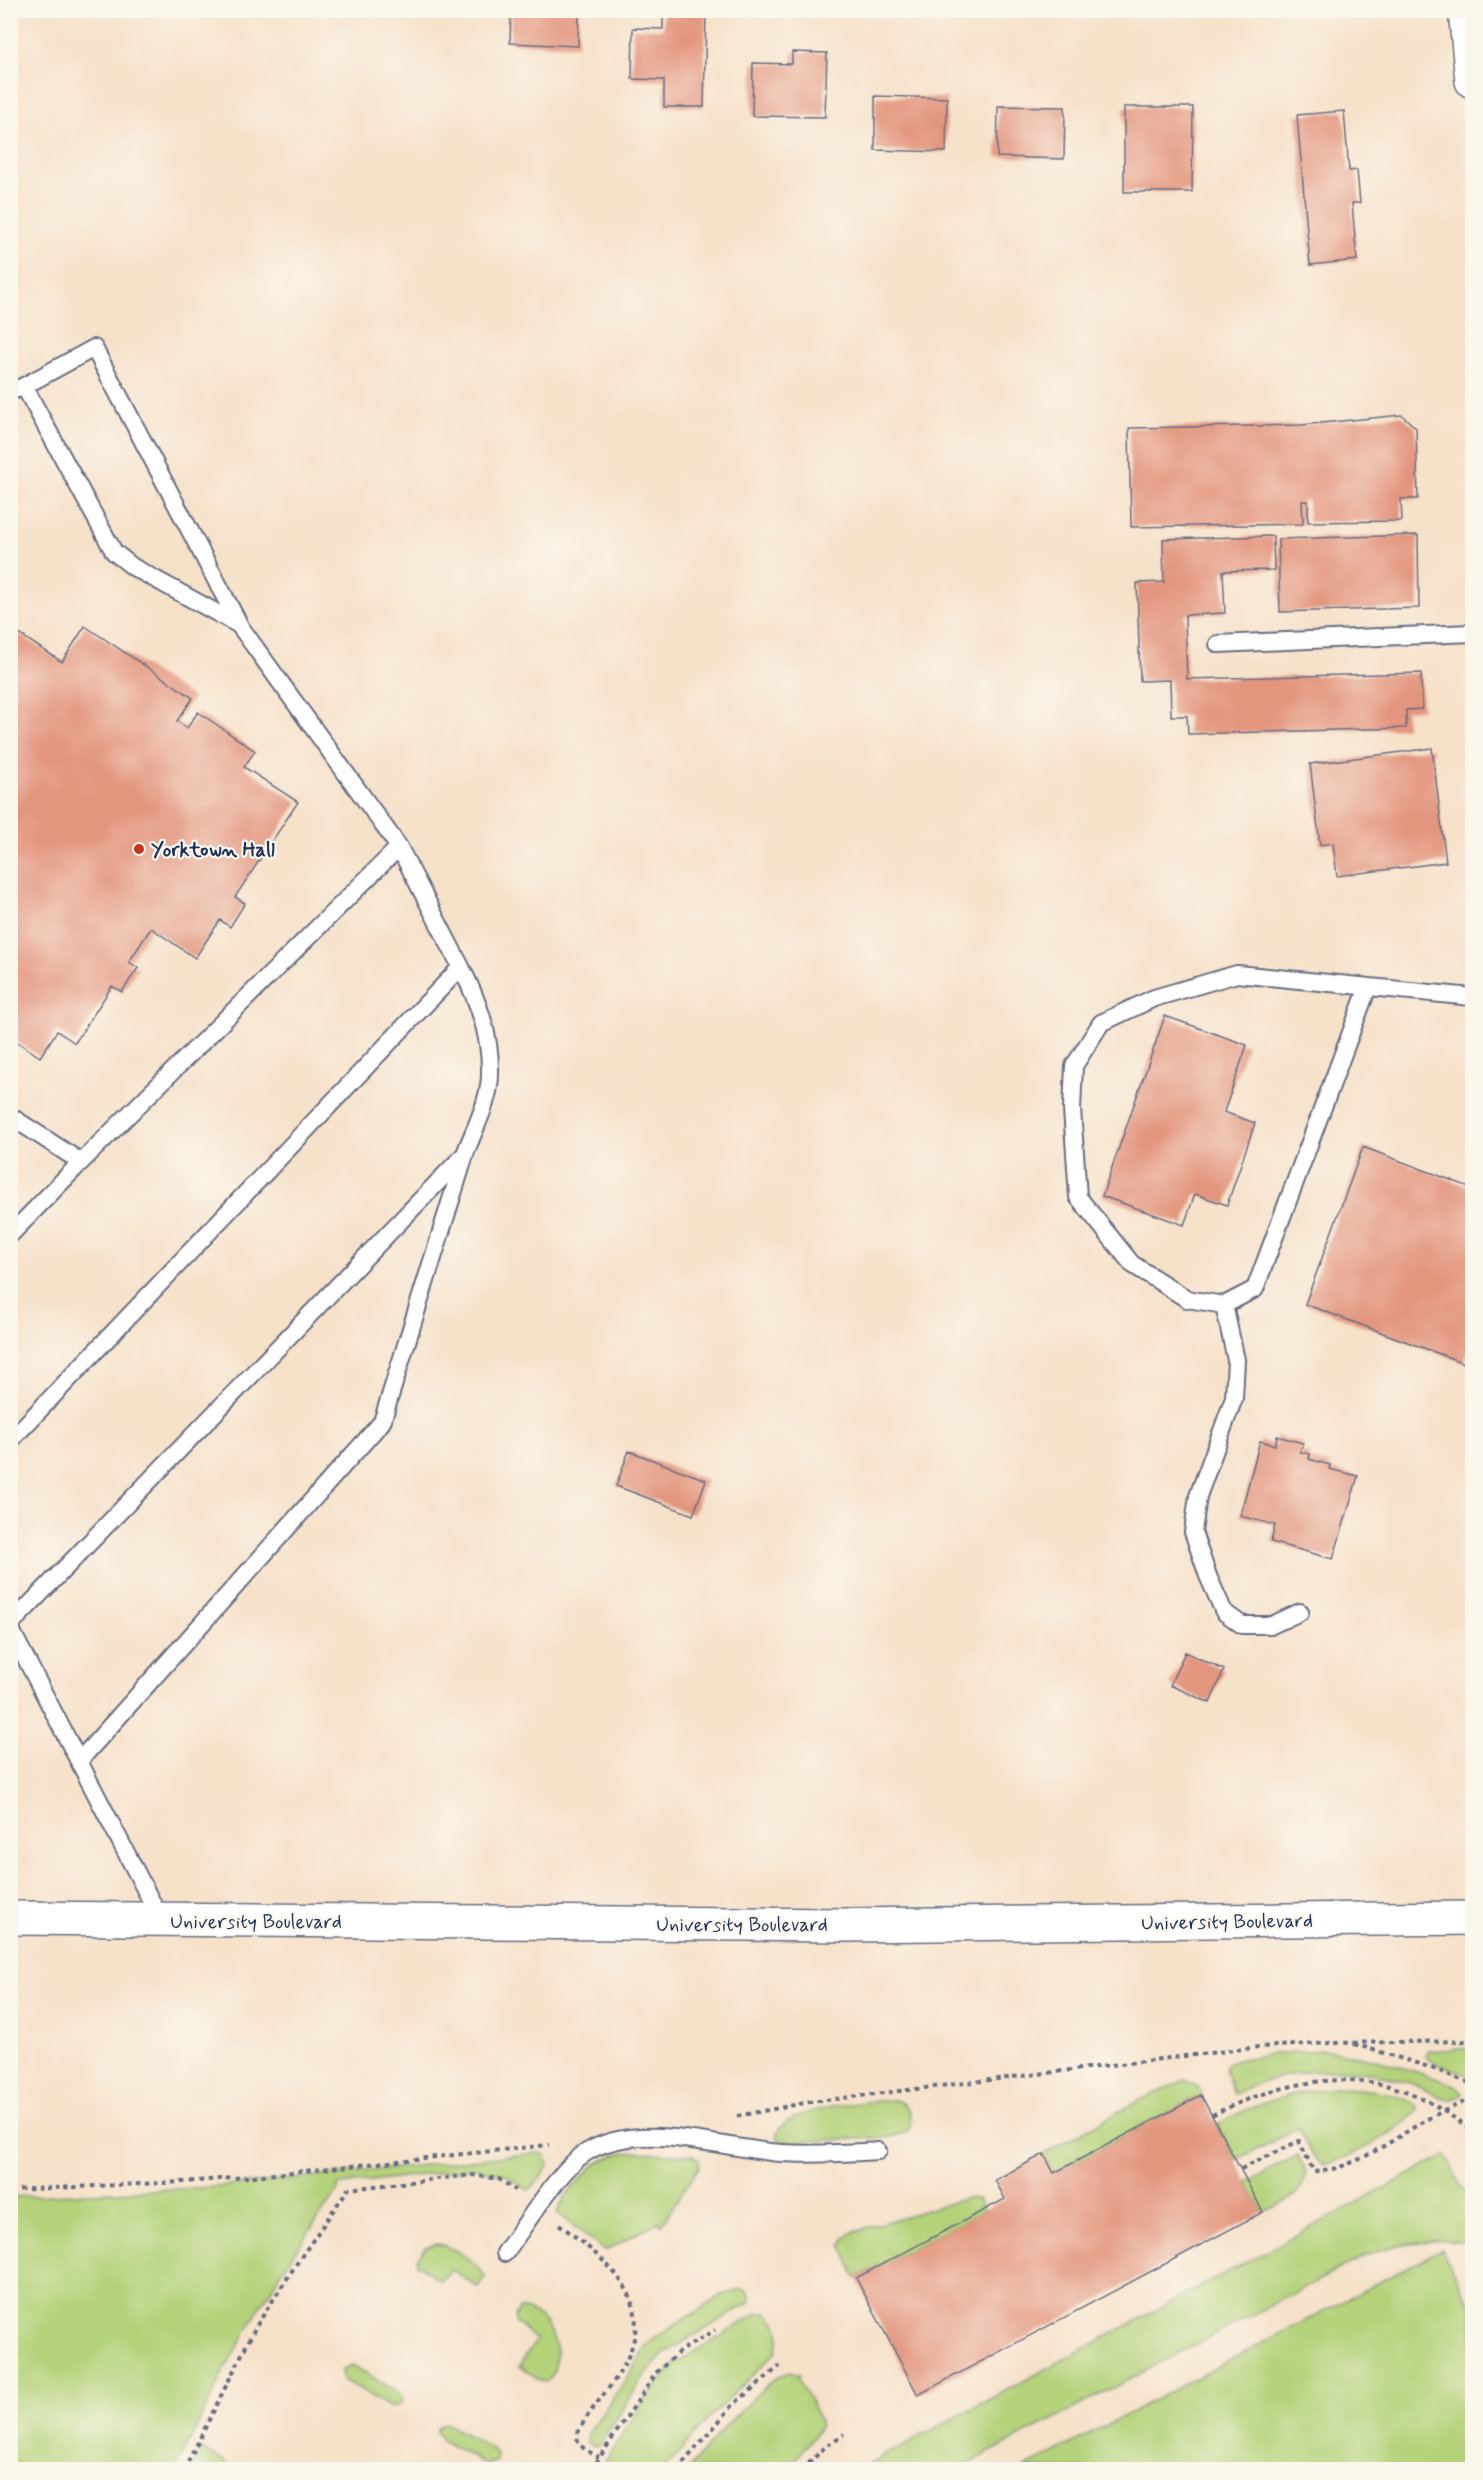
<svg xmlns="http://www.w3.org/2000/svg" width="1483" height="2480" viewBox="0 0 1483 2480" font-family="Mynerve,sans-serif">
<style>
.green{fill:#b4d279;stroke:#68806c;stroke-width:1.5}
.building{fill:#e3957e}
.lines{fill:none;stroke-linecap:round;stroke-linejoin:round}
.lane-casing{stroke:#686d83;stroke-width:20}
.secondary-casing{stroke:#686d83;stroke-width:36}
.primary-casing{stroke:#686d83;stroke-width:36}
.path{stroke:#686d83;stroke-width:4;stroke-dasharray:4.5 4.5;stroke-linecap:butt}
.lane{stroke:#fff;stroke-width:16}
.secondary{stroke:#fff;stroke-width:33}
.primary{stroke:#fff;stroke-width:33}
.poi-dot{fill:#c8321e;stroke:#fbf7ec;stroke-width:2}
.labels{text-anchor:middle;stroke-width:4.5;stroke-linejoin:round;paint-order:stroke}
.poi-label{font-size:20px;font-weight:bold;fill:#1b2f5e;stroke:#fbf7ec;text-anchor:start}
.street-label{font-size:20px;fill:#1b2f5e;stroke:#fbf7ec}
</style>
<rect width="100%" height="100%" fill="#fbf7ec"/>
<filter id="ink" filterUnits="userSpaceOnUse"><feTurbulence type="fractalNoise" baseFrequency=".0167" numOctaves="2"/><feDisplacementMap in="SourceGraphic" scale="12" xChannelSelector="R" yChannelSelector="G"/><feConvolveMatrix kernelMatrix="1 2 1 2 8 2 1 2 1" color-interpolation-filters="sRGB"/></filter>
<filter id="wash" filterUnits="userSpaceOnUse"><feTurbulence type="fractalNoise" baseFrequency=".008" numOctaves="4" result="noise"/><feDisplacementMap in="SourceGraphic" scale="24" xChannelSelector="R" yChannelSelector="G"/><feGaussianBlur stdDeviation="1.35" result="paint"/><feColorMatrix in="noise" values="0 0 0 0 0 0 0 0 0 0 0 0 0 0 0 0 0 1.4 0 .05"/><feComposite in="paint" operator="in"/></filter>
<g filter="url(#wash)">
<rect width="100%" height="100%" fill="#f6e1c9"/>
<path class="green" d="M1472,2048V2077L1429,2060L1426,2056L1429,2051Z
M1322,2050C1368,2055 1412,2070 1455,2085L1463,2092C1460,2096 1457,2098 1451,2099C1443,2100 1430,2091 1422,2087C1409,2082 1395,2079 1382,2076C1330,2063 1281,2072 1234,2094L1225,2070L1226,2064L1231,2061L1270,2054Z
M1185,2080L1198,2087L1201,2095L1054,2173L1044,2154L1134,2103Z
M1336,2088C1353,2088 1413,2091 1418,2110C1409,2125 1343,2162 1325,2164C1311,2161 1305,2139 1299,2128L1236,2160L1217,2124C1257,2103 1290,2092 1336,2088Z
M896,2100C909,2106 912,2115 910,2128L907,2132L890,2137L790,2142H783L776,2137C779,2107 872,2101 896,2100Z
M634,2152L693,2155L699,2159V2167L661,2225L658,2222L605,2251L557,2213C560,2203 565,2197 572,2189C589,2167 604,2154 634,2152Z
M537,2153L545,2154L548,2165L542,2177L528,2190L506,2175L476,2168L338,2185V2191L289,2260L258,2311L225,2369L176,2469H11V2197L216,2187Z
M1298,2155L1306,2172C1305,2196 1282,2204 1263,2212L1247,2182Z
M1446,2155L1461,2187L1472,2197V2244C1435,2236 1398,2243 1363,2257L958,2469H859Z
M967,2198L978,2199L985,2210L856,2278L842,2246L845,2237L855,2231Z
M435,2244C450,2244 481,2264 485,2278L478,2288L451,2269L441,2281L417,2264V2259L426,2247Z
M1442,2249L1472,2308V2469H1023Z
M740,2289L746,2290L750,2296L749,2303L665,2353L645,2375L599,2446L594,2447L586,2442L587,2434L629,2376L645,2347L655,2338L719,2297Z
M519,2309C549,2307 570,2360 546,2382L540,2381L519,2366L537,2340L515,2322V2316Z
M758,2313H767C781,2324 782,2336 776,2352L713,2414L664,2469H600L643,2402L674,2364Z
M352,2365L399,2393L402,2398L400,2405L391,2408L343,2380L342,2370Z
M789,2372L800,2375L797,2376L820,2420V2427L798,2456L783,2469H689C707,2447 764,2379 789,2372Z
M445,2423L492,2449L497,2455L496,2461L487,2465L443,2441L436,2432L438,2427Z
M201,2450L224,2461L229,2469H192Z"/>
<g id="blocks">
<path class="building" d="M511,10H579L578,46L510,43Z
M663,12H706L704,107H664V80L632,79L633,28L663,29Z
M792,52L827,53L825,117L752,116L753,63L792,64Z
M875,96L947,98L946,152L875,150Z
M998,106L1065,107L1064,159L997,157Z
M1124,107H1193L1192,192H1124Z
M1344,111L1349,171L1357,170L1360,203H1352L1357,260L1310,265L1297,115Z
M1402,415L1416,428L1418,499H1401L1402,521L1308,522V501H1302L1303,524L1131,527L1129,428L1301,425Z
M1418,535L1419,608L1280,612L1278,539Z
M1273,536L1274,570L1223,571L1225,613L1185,615L1187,679L1421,673L1422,709L1406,710V728L1188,734L1187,716H1171L1170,680L1140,681L1137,583L1164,582L1163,539Z
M85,626L193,698L177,721L187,728L198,712L255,751L244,767L298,802L235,897L245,903L230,927L220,920L195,958L151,928L129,962L138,968L122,992L112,986L75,1043L57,1031L40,1057L10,1037V628L62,662Z
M1432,748L1446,862L1337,876L1333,843L1320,845L1310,764Z
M1165,1016L1247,1045L1224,1112L1255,1123L1227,1205L1195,1194L1184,1225L1102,1196Z
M1363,1147L1472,1188V1340L1464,1363L1305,1304Z
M1277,1436L1303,1443L1300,1452L1310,1454L1309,1459L1330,1465L1329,1469L1358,1476L1333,1559L1271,1542L1275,1525L1240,1516L1260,1441L1275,1445Z
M629,1451L706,1480L693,1515L616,1486Z
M1185,1652L1224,1670L1210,1703L1170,1685Z
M1201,2095L1263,2212L918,2395L856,2278L1005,2199L995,2180L1044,2154L1054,2173Z"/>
</g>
</g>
<g filter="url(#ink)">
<use href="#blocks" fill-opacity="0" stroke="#686d83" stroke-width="1.5"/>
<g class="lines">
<defs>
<path id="lane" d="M24,386L94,348L239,624
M10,392L24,386L114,552L133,567L239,625L399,847
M1218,644L1472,633
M1368,987L1255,1289L1224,1305L1187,1299L1132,1264L1078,1197L1072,1109L1074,1066L1101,1023L1154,998L1237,974L1472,997
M10,1116L81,1162L10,1235
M1224,1305L1236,1360L1234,1398L1198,1496L1193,1532L1208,1576L1224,1612L1242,1625H1272L1300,1612
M10,1441L461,967L399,847L81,1162
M10,1625L465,1154C474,1129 490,1101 490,1074C491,1035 478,1001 461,967
M10,1628L161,1920
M79,1761L382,1422L464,1158
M505,2253C524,2227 557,2174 581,2156C634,2117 722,2149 782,2153C814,2155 846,2153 878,2151"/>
<path id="secondary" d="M1465,10L1472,81"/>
<path id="primary" d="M10,1918L846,1925L1472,1918"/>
</defs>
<use href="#lane" class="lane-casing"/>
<use href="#secondary" class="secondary-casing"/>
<use href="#primary" class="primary-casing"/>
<path class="path" d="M1354,2044L1429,2067L1472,2084
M1212,2115C1276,2084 1349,2065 1417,2096C1437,2105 1454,2118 1472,2130
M737,2116L810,2102L1259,2047L1331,2043L1472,2041
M1241,2169L1299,2141L1314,2172C1356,2169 1391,2140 1426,2120C1441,2111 1457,2106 1472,2098
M10,2190L183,2182L246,2177L549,2145
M559,2224C614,2267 665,2305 616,2378C603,2397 586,2414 577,2435C577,2447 589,2452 599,2457
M184,2470L255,2328L297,2263L348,2189L472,2175L499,2179L515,2190
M591,2470L657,2372L680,2351L715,2330
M677,2470L734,2404L780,2366
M802,2470L826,2446L844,2434"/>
<use href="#lane" class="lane"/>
<use href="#secondary" class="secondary"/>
<use href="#primary" class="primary"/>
</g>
</g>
<circle class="poi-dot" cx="139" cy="849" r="6"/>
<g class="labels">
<g class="poi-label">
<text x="151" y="856">Yorktown Hall</text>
</g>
<g class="street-label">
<text x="256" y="1928">University Boulevard</text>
<text transform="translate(1227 1921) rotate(-1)" y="7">University Boulevard</text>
<text x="742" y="1931">University Boulevard</text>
</g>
</g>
<rect width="1483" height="2480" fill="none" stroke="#fbf7ec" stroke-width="36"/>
</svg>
